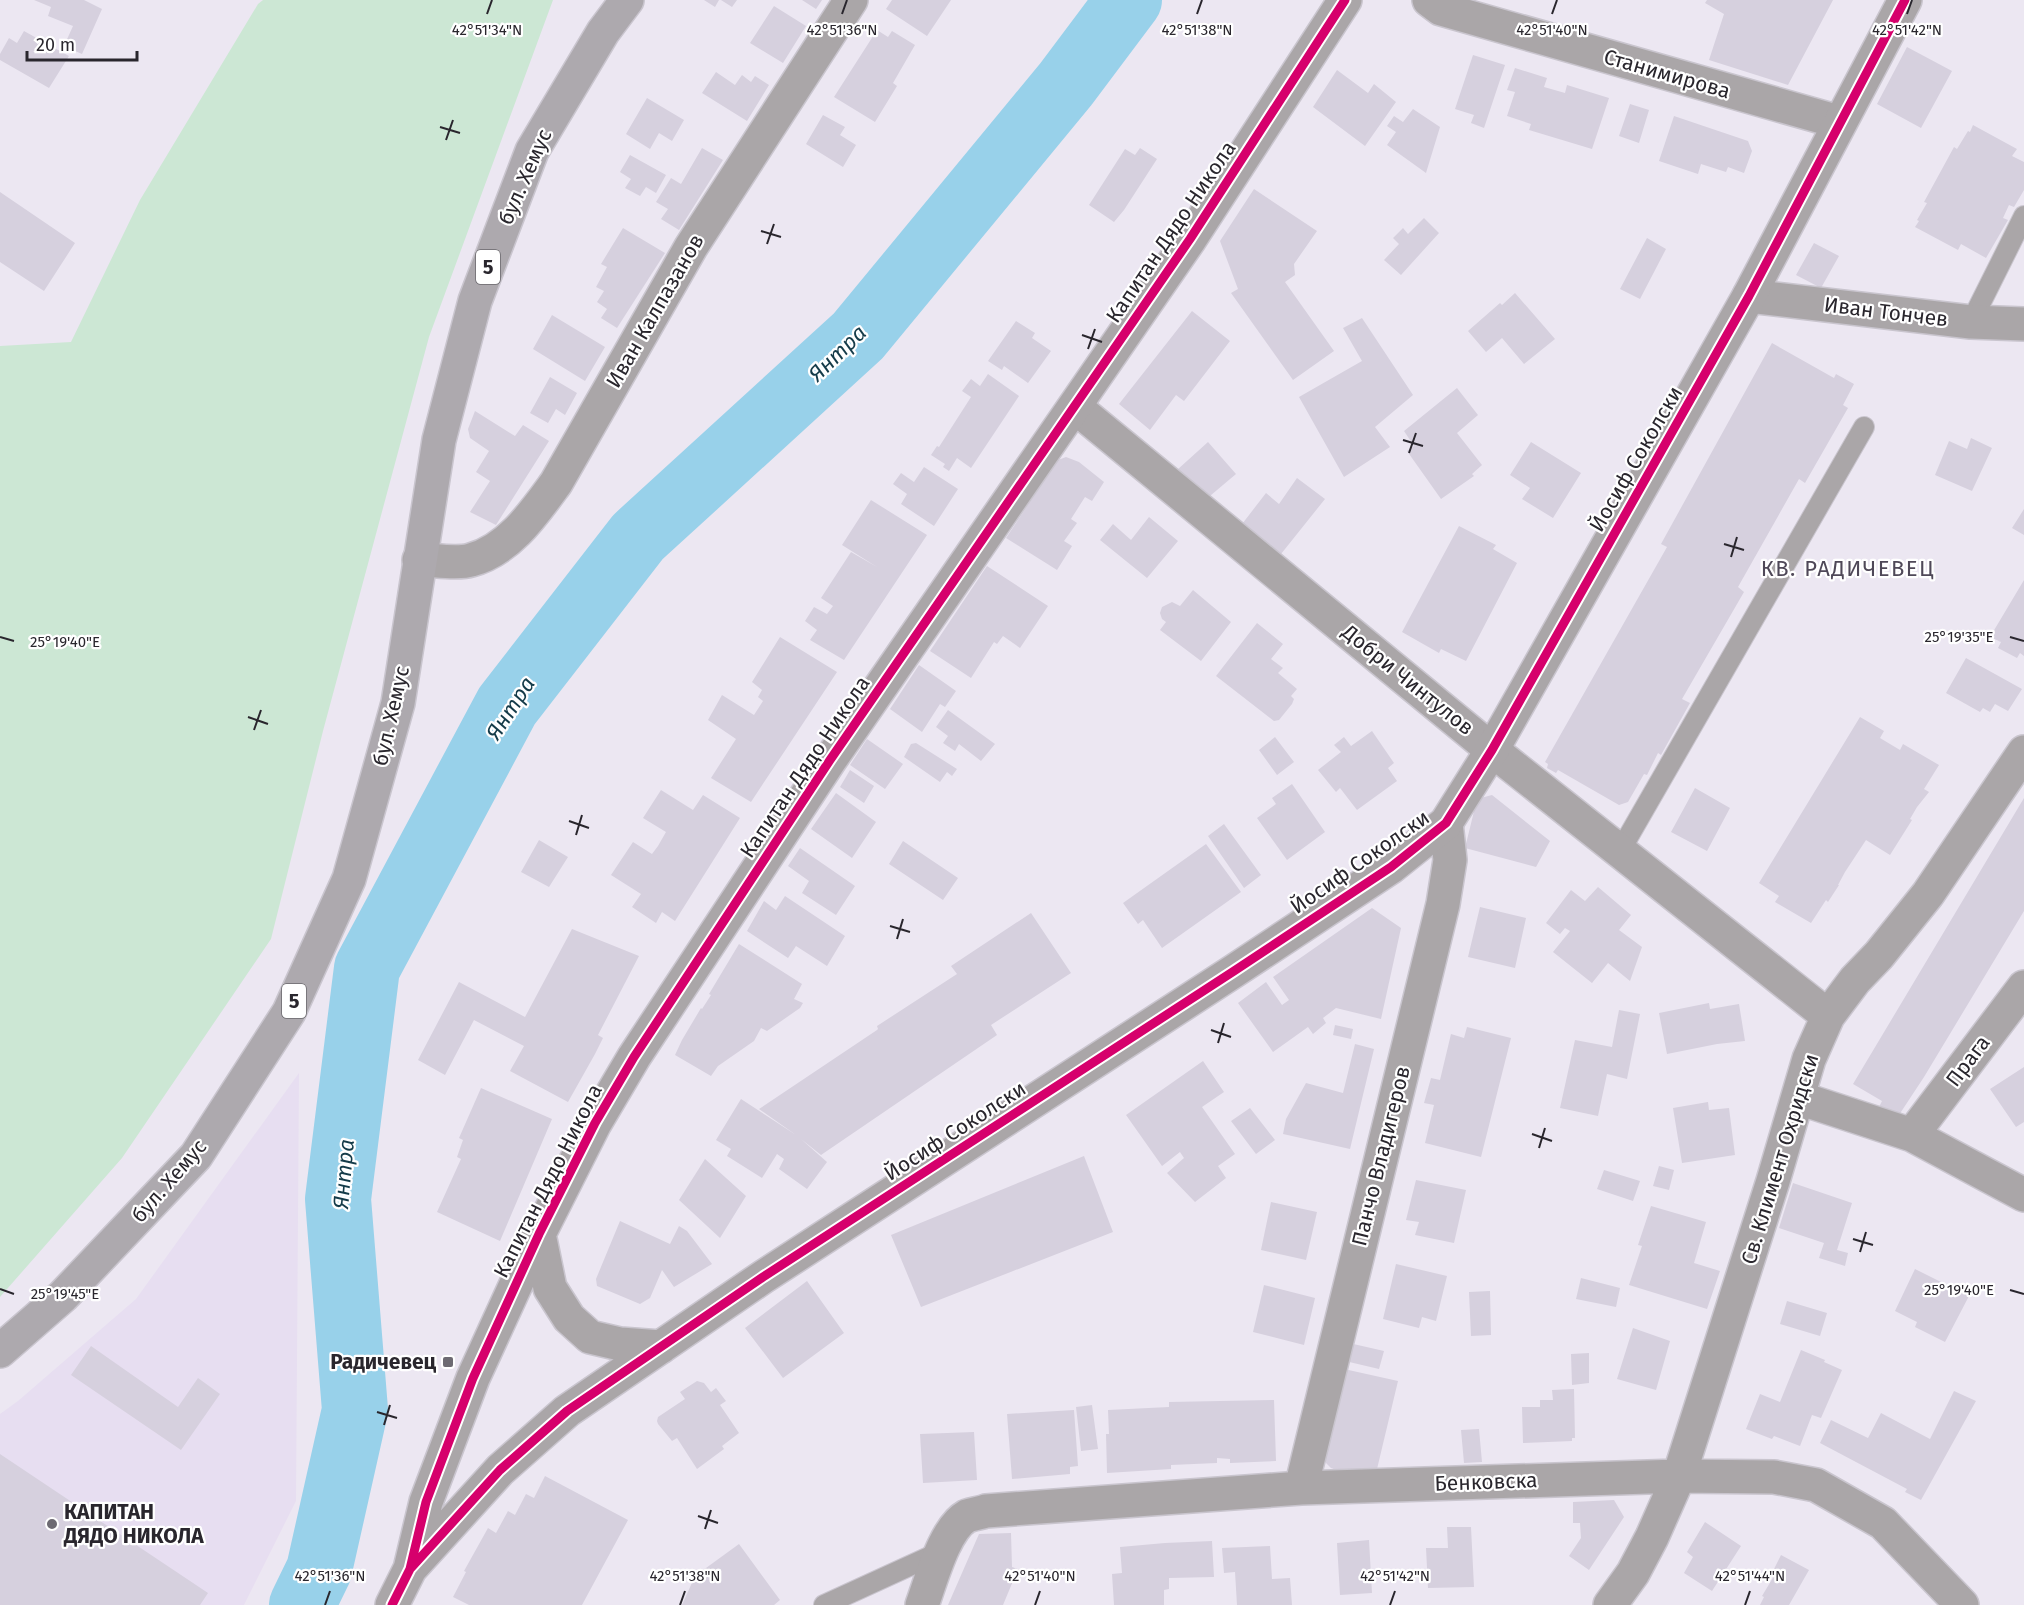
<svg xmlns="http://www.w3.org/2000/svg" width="2024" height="1605" viewBox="0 0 2024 1605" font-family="'Fira Sans',sans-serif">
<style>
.built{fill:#e7def1}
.green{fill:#cce7d4}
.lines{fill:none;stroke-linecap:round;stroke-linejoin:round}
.river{stroke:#98d1ea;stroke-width:66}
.building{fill:#d6d0de}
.service-casing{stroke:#c9c5ce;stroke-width:22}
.minor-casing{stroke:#c9c5ce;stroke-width:36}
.tertiary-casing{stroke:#c9c5ce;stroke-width:36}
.primary-casing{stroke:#c9c5ce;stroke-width:36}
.service{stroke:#aaa6a8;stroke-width:20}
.minor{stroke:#aaa6a8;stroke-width:33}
.tertiary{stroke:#aaa6a8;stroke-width:33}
.primary{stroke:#ada9ae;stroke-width:33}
.cycleway-casing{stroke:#fff;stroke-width:13}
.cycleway{stroke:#d6006c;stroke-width:9}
.ticks{fill:none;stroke:#29262d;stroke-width:2}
.poi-dot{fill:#6d6a72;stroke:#fff;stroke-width:2}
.labels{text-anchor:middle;stroke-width:4.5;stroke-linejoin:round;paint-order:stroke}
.shield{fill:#fff;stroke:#69676c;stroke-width:1.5}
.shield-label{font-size:20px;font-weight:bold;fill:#29262d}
.street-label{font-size:21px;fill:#29262d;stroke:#fff}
.poi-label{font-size:21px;font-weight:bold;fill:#29262d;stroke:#fff;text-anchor:end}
.water-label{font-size:22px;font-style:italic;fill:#143b49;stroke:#fff}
.neighbourhood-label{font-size:22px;letter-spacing:1.5px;fill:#4f4858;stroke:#fff}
.ticks-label{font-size:15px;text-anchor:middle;fill:#29262d;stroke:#fff;stroke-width:4.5;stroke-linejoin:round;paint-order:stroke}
</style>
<rect width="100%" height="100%" fill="#ece7f2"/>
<path class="built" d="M299,1073L296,1501L244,1605H0V1414L18,1401L136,1299Z"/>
<path class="green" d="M263,0H553L429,337L323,731L271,939L122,1158L0,1297V346L71,342L140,200L258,4Z"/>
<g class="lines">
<path class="river" d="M302,1605L319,1570L355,1410L338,1199L367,968L507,706L638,537L858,336L1066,84L1129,0"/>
</g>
<path class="building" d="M34,0H84L102,9L82,54L64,46L73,26L48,16L51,7Z
M704,0H719L715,7Z
M721,0H737L732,7Z
M802,0H822L816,9Z
M892,0H951L927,36L886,9Z
M1707,0H1833L1788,85L1709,60L1724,14L1705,3Z
M774,6L806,26L783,63L750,43Z
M877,30L888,37L892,31L915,45L893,83L897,86L875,122L834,97Z
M24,31L69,56L49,88L0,60V54L9,38L17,43Z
M1907,47L1952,71L1921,128L1877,104Z
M1473,55L1505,65L1484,128L1471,123L1474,115L1455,109Z
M1515,68L1547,78L1544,87L1565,93L1567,85L1609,98L1592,149L1529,130L1531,124L1507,116L1515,92L1507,90Z
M1337,70L1368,93L1374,84L1396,102L1365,146L1313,107Z
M716,72L735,85L742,75L751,82L755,76L769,85L747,121L702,93Z
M647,98L684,120L672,141L659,133L650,149L626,134Z
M1630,104L1649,110L1639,143L1619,136Z
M1413,109L1440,127L1426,173L1387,145L1396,132L1387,126L1394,116L1403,122Z
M823,115L845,127L840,135L856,145L843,167L806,144Z
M1674,116L1748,141L1752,151L1744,173L1728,167L1726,172L1701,164L1698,174L1659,161Z
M1973,125L2017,149L2012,156L2024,162V190L2014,207L2009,205L2003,218L2008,220L1986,258L1961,244L1958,250L1915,227L1919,221L1917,220L1927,203L1924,202L1954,147L1957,149L1968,131L1970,132Z
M702,148L723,160L679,230L661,219L668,209L656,202L671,178L681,184Z
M1140,148L1157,159L1124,210L1114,222L1089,205L1125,149L1135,155Z
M630,155L666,175L656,193L646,187L640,196L625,188L631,179L620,172Z
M1254,189L1317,231L1294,264L1295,275L1285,282L1334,351L1293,380L1231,293L1238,289L1220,241Z
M0,192L75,243L44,291L0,262Z
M1424,218L1439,233L1401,275L1384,260L1399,244L1393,238L1403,228L1408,234Z
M623,228L665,253L617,328L601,318L607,309L597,302L604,291L596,287L607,267L601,264Z
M1647,238L1666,249L1640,299L1620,289Z
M1814,243L1839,256L1821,288L1796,275Z
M1515,293L1555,339L1524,364L1502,338L1486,352L1468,331L1500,303L1502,305Z
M1192,311L1230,341L1184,401L1176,395L1150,430L1119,404Z
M552,315L605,347L585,381L533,349Z
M1362,318L1413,395L1375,427L1390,447L1344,477L1299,397L1362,361L1343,328Z
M1016,321L1035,333L1032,338L1051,351L1028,383L1004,366L1002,370L988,361Z
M1772,343L1834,378L1836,374L1854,384L1843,405L1848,408L1805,483L1799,479L1738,587L1744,592L1682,699L1690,703L1661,755L1658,753L1647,775L1644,774L1628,802L1619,805L1558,770L1556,773L1547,768L1548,764L1545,762L1667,547L1661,544Z
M988,374L1019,396L971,468L957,458L949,471L943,467L945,464L931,455L937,446L939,447L971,397L962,391L971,379L980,386Z
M550,377L577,393L565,415L556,409L548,423L530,413Z
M1457,388L1478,415L1457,433L1482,465L1472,474L1474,476L1441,499L1407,451L1414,446L1404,431Z
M475,411L515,436L523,425L549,441L496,525L470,512L490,481L476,472L489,451L470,438L468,429Z
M1971,438L1992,448L1972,491L1935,475L1949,441L1967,449Z
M1208,442L1236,474L1204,501L1177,470Z
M1531,442L1581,473L1553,518L1522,499L1530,488L1510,475Z
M1066,457L1079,462L1104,482L1092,501L1085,497L1071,519L1077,523L1064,541L1072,546L1057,570L1006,538L1055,464L1058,460Z
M924,467L958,489L934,526L901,504L907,494L893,484L901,473L914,482Z
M1297,478L1325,499L1277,559L1239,528L1266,493L1279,504Z
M871,500L927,535L844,660L810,640L817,630L805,621L814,607L827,614L833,606L821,598L851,552L877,567L842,545Z
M2024,509V535L2012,528Z
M1149,517L1178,541L1147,578L1100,540L1113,524L1131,540Z
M1459,526L1496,545L1493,549L1517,563L1466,661L1441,649L1439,653L1402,632Z
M987,566L1048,606L1020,648L1003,636L997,644L994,642L971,678L930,651Z
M2024,580V656L2020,653L2017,658L1998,648L2001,642L1990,637Z
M1193,590L1231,622L1201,661L1160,630L1166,622L1162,619L1160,613L1162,607L1172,602L1180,606Z
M1257,623L1283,644L1271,659L1283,668L1278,673L1297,689L1291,696L1294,699L1292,704L1279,720L1274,721L1216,676Z
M780,637L837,672L751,802L711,778L736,739L708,720L722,695L754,715L763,701L758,697L762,690L752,682Z
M1966,658L2022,689L2008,711L1995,704L1990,712L1983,708L1980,712L1946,693Z
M919,665L956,691L945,707L940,704L922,732L890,709Z
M948,710L995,744L981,761L959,744L955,751L943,743L948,736L936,727Z
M1860,717L1884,731L1880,738L1900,750L1903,744L1939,765L1924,789L1929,792L1917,807L1910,819L1912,820L1890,855L1866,840L1845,872L1838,885H1839L1828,902L1826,900L1811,923L1775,902L1779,896L1759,883Z
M1372,731L1394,763L1388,768L1397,781L1357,810L1340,788L1336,792L1318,770L1341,752L1334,745L1344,737L1351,746Z
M1275,737L1294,762L1277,775L1259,750Z
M867,739L903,764L885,789L850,765Z
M916,743L957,769L952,776L947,772L940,782L904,757L911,744Z
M850,770L874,786L864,803L840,787Z
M1292,784L1325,832L1287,860L1257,818L1276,804L1272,798Z
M1695,788L1730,808L1707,851L1671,832Z
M661,790L693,810L703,795L740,818L675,921L662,912L656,923L632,907L641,894L611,875L633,842L652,854L658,846L666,832L643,818Z
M836,793L876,822L852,858L811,829Z
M1492,795L1550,841L1536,867L1465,848L1477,799Z
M2024,798V911L1924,1077L1897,1118L1879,1107L1882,1101L1853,1084Z
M1224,824L1261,875L1244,888L1208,836Z
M539,840L568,857L549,887L521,872Z
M903,841L958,878L943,900L889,864Z
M1206,844L1241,892L1162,948L1143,920L1138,924L1123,903Z
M800,848L855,886L836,915L802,893L809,881L788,866Z
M1598,887L1631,915L1619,930L1642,947L1630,981L1608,963L1592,983L1553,952L1570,931L1565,928L1560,934L1546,923L1571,890L1585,901Z
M785,896L845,936L827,966L796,946L788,958L747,931L764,901L776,910Z
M1480,907L1526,918L1515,968L1468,957Z
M1372,908L1401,928L1381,1019L1336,1008L1323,1018L1326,1023L1313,1034L1308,1027L1273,1052L1238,1003L1266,982L1282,1005L1289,1000L1273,977Z
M1031,913L1071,973L991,1025L997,1035L821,1155L801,1139L827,1162L807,1189L779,1169L784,1159L777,1154L762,1178L727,1156L731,1149L716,1140L741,1099L796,1135L759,1109L877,1030L878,1029L877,1026L957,974L951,966Z
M572,929L639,956L598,1035L603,1038L595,1054L568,1102L510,1071L524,1046L474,1020L445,1075L418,1060L459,982L525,1017Z
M739,944L802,984L794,999L803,1003L800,1008L767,1031L761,1028L754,1041L718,1066L711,1076L675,1055L682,1040L701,1008L702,1009L711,995L709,994Z
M1709,1003L1710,1009L1739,1004L1745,1041L1717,1044L1667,1054L1659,1013Z
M1619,1010L1640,1014L1627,1079L1607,1074L1598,1116L1560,1108L1575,1040L1612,1047Z
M1335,1025L1353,1029L1351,1039L1333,1035Z
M1467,1027L1511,1038L1481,1157L1425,1143L1434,1105L1424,1103L1431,1078L1440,1080L1451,1034L1464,1038Z
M1355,1044L1374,1049L1350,1149L1283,1134L1286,1119L1306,1083L1343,1093Z
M1203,1061L1224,1092L1202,1107L1235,1154L1218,1166L1226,1178L1195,1202L1167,1173L1184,1158L1180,1152L1162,1166L1126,1115Z
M2024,1067V1122L2016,1127L1990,1089Z
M481,1088L552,1119L500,1241L437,1212L461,1159L457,1157L463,1140L459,1138Z
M1708,1102L1709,1110L1729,1108L1735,1155L1682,1163L1673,1108Z
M1250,1108L1275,1140L1256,1154L1231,1121Z
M1084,1156L1113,1232L921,1307L891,1235Z
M705,1159L746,1196L720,1238L679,1200Z
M1659,1166L1674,1170L1669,1190L1653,1186Z
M1604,1170L1640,1181L1633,1201L1597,1189Z
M1416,1180L1466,1190L1454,1243L1415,1235L1419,1222L1406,1220Z
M1793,1183L1852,1203L1837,1250L1848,1253L1845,1266L1819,1258L1824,1243L1779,1228Z
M1271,1202L1317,1212L1306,1260L1261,1250Z
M1651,1206L1706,1222L1694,1263L1720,1271L1707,1309L1629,1285L1642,1246L1638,1245Z
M620,1221L670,1244L679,1226L687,1231L712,1264L674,1287L662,1270L650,1298L640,1304L597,1286L596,1279Z
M1396,1264L1447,1276L1436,1321L1422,1317L1419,1328L1383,1319Z
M1915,1269L1969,1296L1945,1342L1915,1327L1917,1322L1895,1311Z
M1581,1278L1620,1288L1616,1307L1576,1299Z
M807,1281L844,1333L783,1378L745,1328Z
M1264,1285L1315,1298L1304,1345L1253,1332Z
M1490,1291L1491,1335L1471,1336L1469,1292Z
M1787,1301L1827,1313L1820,1336L1780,1324Z
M1633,1328L1670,1341L1656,1390L1617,1379Z
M1349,1343L1384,1351L1379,1369L1345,1361Z
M91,1346L178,1407L198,1378L220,1394L181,1450L71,1375Z
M1801,1350L1825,1360L1824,1362L1842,1370L1821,1418L1812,1415L1800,1446L1774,1436L1772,1439L1746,1429L1760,1394L1780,1402Z
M1589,1353V1383L1572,1385L1571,1354Z
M1344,1369L1398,1381L1377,1469L1339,1471L1331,1468L1326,1463L1324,1454Z
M697,1381L704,1383L711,1392L716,1388L726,1401L720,1405L739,1433L722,1446L724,1449L697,1469L677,1438L672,1441L658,1424L657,1421L658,1417L685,1399L680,1392Z
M1574,1389L1575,1438H1572V1441L1523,1443L1522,1407H1540V1400H1553L1552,1390Z
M1954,1391L1976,1401L1921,1500L1905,1492L1907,1489L1820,1443L1831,1420L1868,1438L1881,1413L1930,1439Z
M1274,1400L1276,1461L1230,1463V1459L1217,1458V1463L1171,1465V1469L1107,1473L1106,1434H1109L1108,1410L1169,1407V1402Z
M1092,1405L1098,1449L1081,1451L1076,1407Z
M1074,1410L1078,1466L1070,1467V1474L1012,1479L1007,1414Z
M1479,1429L1482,1462L1464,1463L1461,1430Z
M974,1432L977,1480L923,1483L920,1434Z
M0,1454L208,1593L200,1605H0Z
M545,1476L628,1520L582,1605H469L453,1597L466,1572L464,1571L488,1528L496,1533L508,1511L515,1515L526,1494L534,1498Z
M1614,1500L1624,1517L1589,1570L1569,1556L1581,1538L1580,1523H1573V1502Z
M1705,1522L1741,1546L1712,1591L1684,1573L1693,1557L1687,1552Z
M1447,1527H1471L1474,1587L1428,1588L1426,1548H1448Z
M1011,1533L1012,1567L1020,1570L1016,1582L1013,1581L1003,1605H948L979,1534Z
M1369,1540L1372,1593L1340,1595L1337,1543Z
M1212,1541L1214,1577L1169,1578V1589L1164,1590V1605H1114L1112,1574L1122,1573L1120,1547L1165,1543Z
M739,1544L780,1600L774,1605H682L695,1576Z
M1270,1546L1272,1579L1290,1578L1292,1605H1237L1235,1572L1224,1573L1222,1548Z
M1781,1555L1809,1570L1789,1605H1760L1764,1597L1762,1596L1774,1576L1771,1575Z"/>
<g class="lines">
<defs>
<path id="service" d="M1971,322L2024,216
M1620,851L1864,427
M824,1605L942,1551"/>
<path id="minor" d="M1429,0L1441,9L1839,122
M1749,296L1971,322L2024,324
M1075,407L1492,750L1828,1016
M419,560C433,560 458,564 471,560C509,550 534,513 556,483L691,247L851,0
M1799,1098L1912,1135L2024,1195
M1912,1135L2024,987
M1301,1488L1443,904L1450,860L1446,823
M922,1605C931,1581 944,1529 967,1516C973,1514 980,1513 986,1511L1301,1488L1679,1476L1774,1477L1816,1485L1883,1523L1962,1605
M1610,1605L1633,1573L1652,1537L1679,1476L1773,1181L1809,1059L1828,1016L1855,980L1879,955L1928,894L2024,752"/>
<path id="tertiary" d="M539,1234L550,1288L569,1318L590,1337L620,1344L661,1347
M410,1569L500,1470L567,1411L763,1277L1234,971L1391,867L1446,823L1492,750L1749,296L1905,0
M392,1605L410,1569L426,1502L473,1378L539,1234L595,1123L634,1057L830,760L1190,239L1345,0"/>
<path id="primary" d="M0,1351L63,1296L196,1156L289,1012L349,879L398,703L439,440L475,301L532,151L603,32L627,0"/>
</defs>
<use href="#service" class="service-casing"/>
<use href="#minor" class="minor-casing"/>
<use href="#tertiary" class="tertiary-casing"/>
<use href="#primary" class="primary-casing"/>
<use href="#service" class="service"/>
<use href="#minor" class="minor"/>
<use href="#tertiary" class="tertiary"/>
<use href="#primary" class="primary"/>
<defs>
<path id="cycleway" d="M410,1569L500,1470L567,1411L763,1277L1234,971L1391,867L1446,823L1492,750L1749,296L1905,0
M392,1605L410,1569L426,1502L473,1378L539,1234L595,1123L634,1057L830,760L1190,239L1345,0"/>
</defs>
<use href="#cycleway" class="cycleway-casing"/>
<use href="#cycleway" class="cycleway"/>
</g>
<path class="ticks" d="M487,14L492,0M842,14L847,0M1197,14L1202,0M1552,14L1557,0M1907,14L1912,0M440,127L460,133M446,140L453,120M761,231L781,237M767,244L774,224M1082,335L1102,342M1088,349L1095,329M1403,440L1423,446M1409,453L1416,433M1724,544L1744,550M1731,557L1737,537M0,637L14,641M2010,637L2024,641M248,717L268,724M254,730L261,710M569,821L589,828M576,835L582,815M890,926L910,932M897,939L903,919M1211,1030L1231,1037M1218,1043L1224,1023M1532,1134L1552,1141M1539,1148L1545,1128M1853,1239L1873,1245M1860,1252L1866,1232M0,1289L14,1294M2010,1290L2024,1294M377,1412L397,1418M384,1425L390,1405M698,1516L718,1523M705,1529L711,1510M325,1605L330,1591M680,1605L685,1591M1035,1605L1040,1591M1390,1605L1395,1591M1745,1605L1750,1591"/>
<g class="poi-dot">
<rect x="442" y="1356" width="12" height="12" rx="3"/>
<circle cx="52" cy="1524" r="6"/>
</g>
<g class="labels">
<g class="shield">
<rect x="476" y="250" width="24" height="34" rx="4.5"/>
<rect x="282" y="984" width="24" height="34" rx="4.5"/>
</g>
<g class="shield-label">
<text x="488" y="274">5</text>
<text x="294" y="1008">5</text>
</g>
<g class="street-label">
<text transform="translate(1667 74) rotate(16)" y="7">Станимирова</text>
<text transform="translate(525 177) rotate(-66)" y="7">бул. Хемус</text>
<text transform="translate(1171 232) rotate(-56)" y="7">Капитан Дядо Никола</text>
<text transform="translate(655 311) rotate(-60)" y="7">Иван Калпазанов</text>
<text transform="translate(1886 312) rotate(7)" y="7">Иван Тончев</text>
<text transform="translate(1636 459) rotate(-60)" y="7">Йосиф Соколски</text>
<text transform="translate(1408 680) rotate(39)" y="7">Добри Чинтулов</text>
<text transform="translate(391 716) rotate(-77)" y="7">бул. Хемус</text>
<text transform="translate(805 767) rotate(-56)" y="7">Капитан Дядо Никола</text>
<text transform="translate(1360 862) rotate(-35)" y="7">Йосиф Соколски</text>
<text transform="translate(1968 1061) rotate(-53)" y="7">Прага</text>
<text transform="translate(955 1131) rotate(-33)" y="7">Йосиф Соколски</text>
<text transform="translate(1381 1156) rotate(-76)" y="7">Панчо Владигеров</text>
<text transform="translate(1780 1159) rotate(-73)" y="7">Св. Климент Охридски</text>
<text transform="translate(169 1181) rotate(-49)" y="7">бул. Хемус</text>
<text transform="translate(548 1181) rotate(-63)" y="7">Капитан Дядо Никола</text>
<text transform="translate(1486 1482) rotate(-2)" y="7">Бенковска</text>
</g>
<g class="poi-label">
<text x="436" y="1369">Радичевец</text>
<text x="64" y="1519" text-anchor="start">КАПИТАН<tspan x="64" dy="24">ДЯДО НИКОЛА</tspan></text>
</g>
<g class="water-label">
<text transform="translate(837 353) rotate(-44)" y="8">Янтра</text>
<text transform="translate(510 708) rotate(-57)" y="8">Янтра</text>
<text transform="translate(343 1174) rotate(-85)" y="8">Янтра</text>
</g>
<g class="neighbourhood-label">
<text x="1848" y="576">КВ. РАДИЧЕВЕЦ</text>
</g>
</g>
<g class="ticks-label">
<text x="487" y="35">42°51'34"N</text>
<text x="842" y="35">42°51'36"N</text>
<text x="1197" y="35">42°51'38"N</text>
<text x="1552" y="35">42°51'40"N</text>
<text x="1907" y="35">42°51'42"N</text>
<text x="1959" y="642">25°19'35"E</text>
<text x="65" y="647">25°19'40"E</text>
<text x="1959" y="1295">25°19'40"E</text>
<text x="65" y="1299">25°19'45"E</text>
<text x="330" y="1581">42°51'36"N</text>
<text x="685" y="1581">42°51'38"N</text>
<text x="1040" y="1581">42°51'40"N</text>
<text x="1395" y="1581">42°51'42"N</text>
<text x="1750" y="1581">42°51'44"N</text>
</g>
<path d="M27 51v9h110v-9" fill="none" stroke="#29262d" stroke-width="3"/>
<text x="36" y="51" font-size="18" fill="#29262d" stroke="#ffffff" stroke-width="4.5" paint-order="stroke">20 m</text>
</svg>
